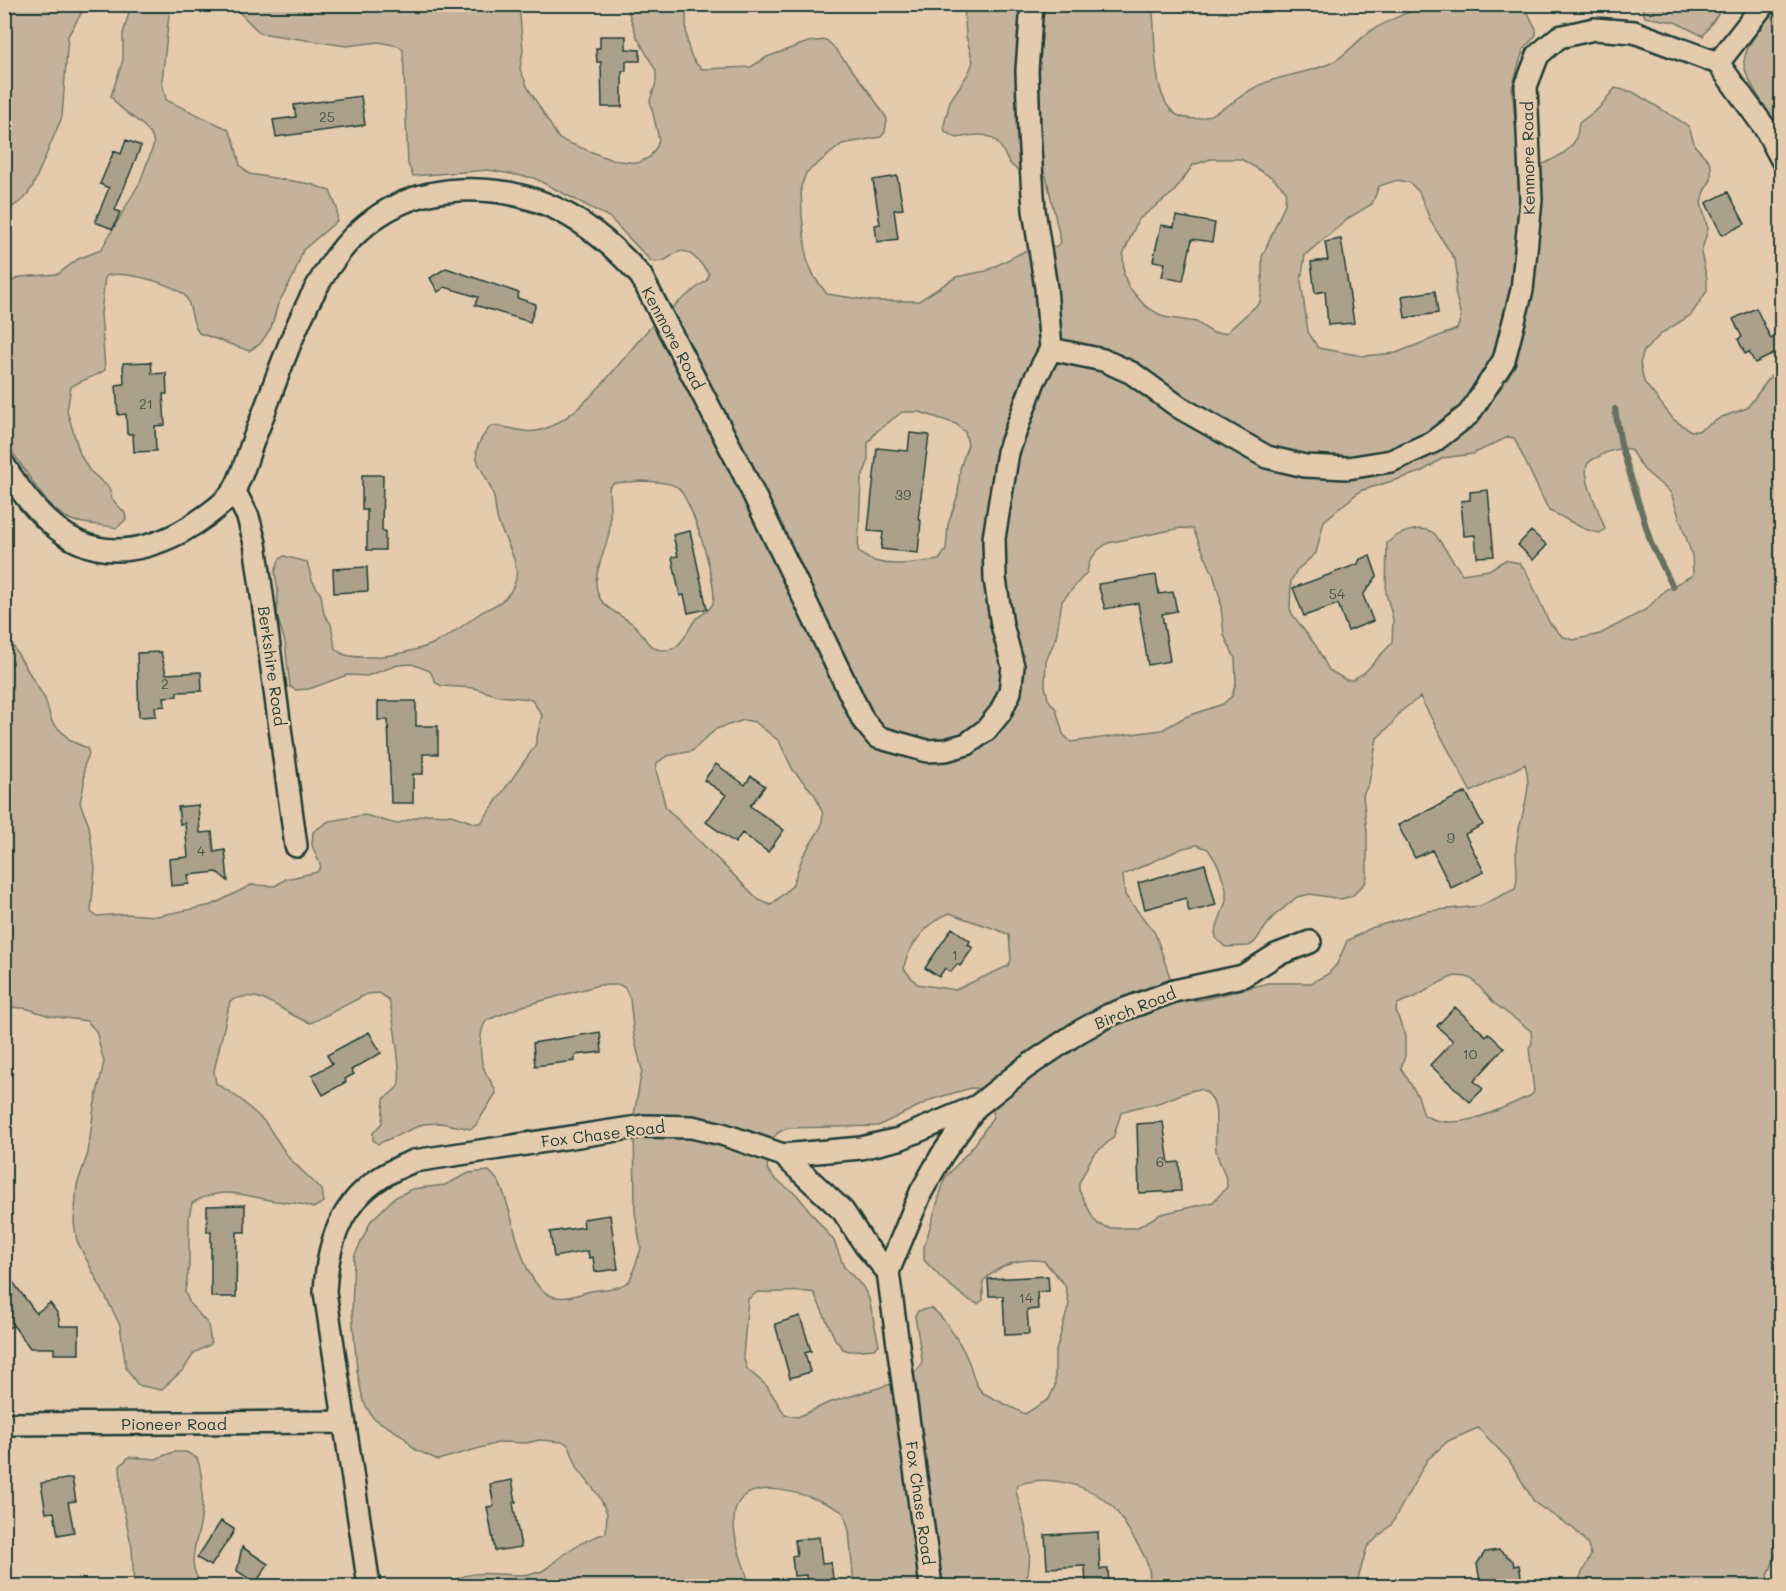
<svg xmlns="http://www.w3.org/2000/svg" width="1786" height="1591" viewBox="0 0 1786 1591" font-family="Mali,sans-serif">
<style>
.green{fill:#c4b39a;stroke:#727867;stroke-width:1.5;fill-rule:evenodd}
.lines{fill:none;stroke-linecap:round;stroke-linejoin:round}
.stream{stroke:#666f5f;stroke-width:6}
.building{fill:#aba18a;stroke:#1f3d34;stroke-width:1.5}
.minor-casing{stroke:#1f3d34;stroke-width:26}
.minor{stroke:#e5cbad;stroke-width:21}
.labels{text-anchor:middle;stroke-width:5;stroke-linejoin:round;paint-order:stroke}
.number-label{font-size:14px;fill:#42564a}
.street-label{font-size:16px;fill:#1f3d34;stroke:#e5cbad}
</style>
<rect width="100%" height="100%" fill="#e5cbad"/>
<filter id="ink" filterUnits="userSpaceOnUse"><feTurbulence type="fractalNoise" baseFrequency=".0167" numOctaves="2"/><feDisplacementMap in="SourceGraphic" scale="12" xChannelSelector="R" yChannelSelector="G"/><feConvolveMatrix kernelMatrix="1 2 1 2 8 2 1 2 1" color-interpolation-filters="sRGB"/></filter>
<g filter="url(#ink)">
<path class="green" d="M4,5H86L68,36L62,117L32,188L24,199L5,212Z
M131,5H170L162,82L166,100L228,129L234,141L240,165L249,174L311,184L330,191L337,208V221L303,250L294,275L278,304L271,328L260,344L249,351L199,333C191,322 192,307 186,297C177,284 117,268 105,277L101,314L105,370C94,378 82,379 71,387L67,411L80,454L89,470L109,488L112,499L125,513L126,519L117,528C101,524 79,525 67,518C40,503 25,465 5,443L4,285L20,277L58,274L78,259L101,250L140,182L154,144C151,122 121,115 111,96L123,60V34Z
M232,5H519L523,50L520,69L528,88L559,139L612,160L638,163L650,157L657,146L659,139L650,101L656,83V71L637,37L626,5H686C687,26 682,55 702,69L751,67L767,57L808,42L826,40C836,47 840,56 848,65C863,83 875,99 887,119L885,132L881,137L842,144L806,173L801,187L802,216L807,260L815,278L827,294L873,301H919L956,277L986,271L1025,251L1056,247L1061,242L1046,176C1037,169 1024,175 1015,168C1009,164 1007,159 1004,153C994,130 978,134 957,138L945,132L944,125L950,101L968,74L973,62L966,36L964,5H1152C1157,31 1149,102 1179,116C1205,127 1230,103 1249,91C1274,75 1305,75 1331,63C1348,55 1358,38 1374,29C1391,20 1413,8 1433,5C1462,0 1495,5 1524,5L1536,29V35L1523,50L1512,88L1519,163L1538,167C1560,155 1577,152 1579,123L1599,108L1615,88L1633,92L1684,123L1689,127L1695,146L1709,161L1711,167V180L1704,191L1701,203L1708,229L1701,253L1707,279V291L1691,315L1662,333L1644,351L1640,363L1644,382L1674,420L1691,431H1698L1722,417L1747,408L1771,376L1781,373L1782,1539L1764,1586H1579L1580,1577L1591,1555L1587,1543L1574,1529L1535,1503L1509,1460L1478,1428L1448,1441L1427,1460L1391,1525L1367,1547L1356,1586H1148C1154,1571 1143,1552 1134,1539C1127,1528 1120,1513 1110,1504C1087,1484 1046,1474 1018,1485L1016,1491C1024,1521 1037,1557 1024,1586H854L849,1531L844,1513C820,1497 736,1466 734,1519C733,1541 744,1565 750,1586H444C478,1561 511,1583 542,1571C550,1567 557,1559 564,1554C577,1544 590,1538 606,1533L607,1513L599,1496L578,1469L569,1446L564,1442L539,1440L527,1443L501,1442L438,1460L414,1449L403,1436L373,1418L363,1401L357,1370L352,1312L354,1257L371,1221L394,1198L412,1189L445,1185L469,1173L489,1171C492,1174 496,1178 498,1181C515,1207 518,1290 556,1297C566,1299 577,1295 587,1292C602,1288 618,1291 630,1280L641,1249L635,1212L634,1115L642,1070L634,1037L630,999L625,988L620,985H599L523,1006L487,1020C478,1030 479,1058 485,1071C488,1079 494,1084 496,1093L476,1125L471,1129L441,1123L423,1124L378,1144L373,1140V1133L382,1123L384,1099C388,1095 396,1090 398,1086C403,1076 392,1012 389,1000L379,993L367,994L311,1023C283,1015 261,985 230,1001L214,1071L216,1083L240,1099L265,1122L289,1158L322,1190L324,1202L313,1208C300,1202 290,1203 276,1201C243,1196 224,1185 192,1203L189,1216V1266L185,1292L190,1304L208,1324L211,1344L194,1353L184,1369L161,1390L138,1385L126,1368L120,1325L77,1241L74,1222L77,1185L88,1153L94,1107L104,1062L96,1031L87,1021L50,1016L25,1008L5,1007L4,631L45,699L52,722L71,741L87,748L89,754L84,766V784L80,803L89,826L95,868L91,912L96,916L126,914L157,916L212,905L251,885L275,886L286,879L317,872L321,867L312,845L313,832L329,821L365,815L396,824L426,814L451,815L474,823H481L535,746L542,715L531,699L499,696L474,688L442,686L436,683L430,671L412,664L398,665L367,676L347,675L309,689L296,690L290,687L285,642L277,616L278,591L275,572L279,560L284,556L307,562L312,580L321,595L324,614L331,624L335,648C344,661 376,657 391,655C432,648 443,641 476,616C491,605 507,605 515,582C522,564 503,538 498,521C495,513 496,503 493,494C482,462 463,458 491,426C508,425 524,435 541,430C582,418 619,362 647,331C664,313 687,295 707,280L709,274C675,228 678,267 651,261L609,217L534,178L488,170L413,176L408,164L403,50L398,46L379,42L346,46L260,33ZM1211,159H1241L1273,178L1286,191L1285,204L1262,257V289L1260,302L1226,333H1213L1196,322L1164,317L1145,306L1128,286L1124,274L1123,255L1138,220L1174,192L1193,165ZM1398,180L1410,183L1419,192L1431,222L1455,260L1457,273L1455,291L1461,317L1457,329L1396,353L1363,356L1318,348L1308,332L1301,281L1305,255L1350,217L1372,204L1379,186ZM902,412H920L956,424L965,432L968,444L960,469L958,494L948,525L946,550L939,560C916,563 874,571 858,550L861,480L868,462V443L876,432ZM1508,437L1514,438L1549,511C1566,517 1581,531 1600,533L1605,529C1601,514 1582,479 1587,465C1589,460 1594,459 1598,457C1609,450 1618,448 1630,449L1644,470L1671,493L1692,555L1693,575L1665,590L1647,609L1600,634L1573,640L1562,636L1549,622L1527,573L1519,563L1505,560L1489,570L1462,574L1435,534C1422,524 1398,532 1387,543L1386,593L1393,619L1392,643L1364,673L1352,680H1346L1329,670L1316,646L1292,614L1290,608L1291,581L1297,570L1316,553L1324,521L1360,491L1421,472L1443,458L1473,454ZM642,481C652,482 668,481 677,487C691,496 719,587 713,603C711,610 702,614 697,618C686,629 683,652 662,650C646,649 644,632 633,624C616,611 596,607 596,582C597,566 606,548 609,533C612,519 609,502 609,487L614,483ZM1181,528L1193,529L1213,574L1220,598L1224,635L1235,658L1236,683L1232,696L1223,704L1185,717L1162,730L1071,742L1063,734L1056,709L1048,699L1045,686L1046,661L1056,638L1062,601L1087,572L1090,560L1098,550L1108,543ZM1420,697L1471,792L1525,764C1535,794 1516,822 1516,852C1516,866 1519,876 1515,889L1480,906L1428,911L1371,928L1347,941L1337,964L1328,974L1311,983H1268L1201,1000H1187L1176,995L1155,933L1125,895L1123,875L1183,848L1197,845L1208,849L1218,865L1226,888V901L1215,932L1216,938L1225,947L1249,946L1254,943L1273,917L1297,897L1310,894L1341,899L1352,896L1365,883L1367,877V832L1363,795L1369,783L1377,738L1391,725L1400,712ZM744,720L755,722L779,741L793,770L815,795L823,814L821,827L803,856L792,886L771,905L759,900L666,808L656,770L657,763L667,756L692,751L716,729ZM950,913C970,922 990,925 1009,935L1011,960L1008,966L955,990L917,984L904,969C906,947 930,920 950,913ZM1455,976L1467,977L1473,980L1495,1004L1531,1031L1532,1043L1529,1048L1534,1092L1530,1096C1500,1108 1456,1135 1424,1115L1418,1096L1401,1068L1405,1056V1036L1396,1011L1397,1005C1403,1000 1409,1000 1415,997C1430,989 1437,982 1455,976ZM971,1088L983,1089L993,1104V1117L975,1144L945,1178L924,1247V1260L941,1278L967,1299L978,1304L983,1300V1281C1001,1264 1020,1257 1044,1261L1065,1285L1069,1304L1055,1354V1386L1049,1399L1025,1414L983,1393C973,1384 973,1370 967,1358C961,1344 943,1315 931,1308L918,1311L915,1316L922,1359L921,1366L908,1379L828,1403L798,1417L785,1415L767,1386L747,1369L743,1356L748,1299L758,1292C777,1294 796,1289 814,1293L835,1339L843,1349L849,1351L874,1349L879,1345L869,1299L863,1287L844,1267L834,1241L797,1195L775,1179L767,1169C770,1149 767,1134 788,1128L878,1126L933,1099ZM1200,1089C1224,1097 1213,1132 1216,1150C1218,1164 1227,1172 1227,1187L1213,1202L1161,1214L1136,1228H1109L1098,1224L1093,1218L1079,1190V1183L1093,1155L1113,1138L1121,1113C1134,1106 1145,1107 1158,1103C1173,1098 1185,1091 1200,1089Z
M1641,5V4L1724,5L1703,36L1675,22L1645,17Z
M1778,5H1782L1781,131C1772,116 1742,77 1744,61C1747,41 1766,21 1778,5Z
M173,1452H186L197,1458C204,1476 203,1500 201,1519C198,1542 183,1566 204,1586H134L132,1548L122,1503L120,1466L129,1457L156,1459Z"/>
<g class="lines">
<path class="stream" d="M1615,409L1621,445L1651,543L1673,587"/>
</g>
<path class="building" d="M600,36H626V49L640,50V61H626V71H622V107H602L601,62H597L596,48H600Z
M361,96L365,125L276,137L273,120L296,117L294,105Z
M126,140L141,146L115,210L120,212L113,229L95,222L109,188L100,184L114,151L121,154Z
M897,176L903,209L894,210L898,239L877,242L875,225L880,224L873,180Z
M1728,192L1745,224L1722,235L1706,203Z
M1176,216L1215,223L1212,242L1192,239L1183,281L1162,277L1165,263L1153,261L1161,225L1174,227Z
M1341,239L1354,323L1328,325L1325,291L1315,293L1311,262L1328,260L1325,242Z
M446,268L519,293L517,298L536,304L530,322L475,305L478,297L445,287L438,292L430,278Z
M1435,291L1438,313L1405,318L1402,296Z
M1756,308L1771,339L1782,333V350L1755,363L1749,352L1745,354L1738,339L1742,337L1733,319Z
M151,362L152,374L166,373L167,394H163L165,425L155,426L156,451L134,452L133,434H127L126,414L118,415L116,385L124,384L123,363Z
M910,433L929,435L918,519L921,521L918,553L881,549L883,532L868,531L877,448L908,451Z
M362,475H383L382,531H385V550H367V510H362Z
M1488,490L1494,556L1477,557L1475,535L1464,536L1461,501L1470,500V492Z
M690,531L707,609L688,613L684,595L680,596L672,557L678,556L673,535Z
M1531,531L1547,545L1533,560L1518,545Z
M1370,556L1377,576L1363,595L1373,621L1348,631L1338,604L1304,616L1293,588L1358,564L1360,559Z
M367,567L368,591L334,593L333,569Z
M1156,575L1159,594L1173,592L1177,611L1162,614L1170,661L1148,665L1138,603L1105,609L1098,584Z
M161,652L166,674L201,672L202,691L177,692V696L164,697L165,706L155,707L156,716L139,717L137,653Z
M378,701H416V726H438V754H423V774H413V803H391L388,720H378Z
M716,764L745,785L751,776L765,786L750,806L784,830L768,852L742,833L735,843L706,822L726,795L704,780Z
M1466,792L1483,825L1465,834L1484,872L1451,888L1432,850L1415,858L1398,825Z
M198,805L200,833L212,832L214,852L225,850L228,881L217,872L188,875L189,884L171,886L169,859L188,857L185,823L180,824L178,807Z
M1205,864L1216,905L1189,912L1186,898L1145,909L1138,883Z
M952,928L970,941L968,945L973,948L960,966L957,964L951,972L945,968L939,977L925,968Z
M1455,1007L1486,1036L1488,1033L1504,1048L1474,1081L1483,1089L1470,1102L1430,1065L1453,1041L1437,1026Z
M369,1032L381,1053L351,1070L354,1074L345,1079L346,1082L323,1095L312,1075L332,1064L327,1055Z
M600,1032L602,1052L575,1055V1061L535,1066L533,1043Z
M1163,1122L1169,1163L1179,1162L1181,1191L1139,1193L1137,1124Z
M245,1205V1232H237L236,1297H211V1231L207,1232V1206Z
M610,1215L618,1269L595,1272L593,1257L589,1258L588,1251L554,1257L550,1232L584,1227L583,1219Z
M4,1270L36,1313L50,1303L58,1314L60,1326H79V1354H54V1348H30L13,1325L4,1331Z
M1048,1276L1049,1291L1037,1292L1038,1309L1027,1310L1029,1334L1005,1335L1003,1296H989L988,1279Z
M800,1316L811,1351L805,1353L810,1372L790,1378L775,1324Z
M72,1478L76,1501L68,1502L74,1532L58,1535L54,1512L46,1513L41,1483Z
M512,1480L516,1502L513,1503L521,1547L495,1551L487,1507L494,1506L490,1484Z
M221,1521L234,1529L233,1533L211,1566L197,1558Z
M1098,1532L1100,1569H1108L1109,1587H1086L1085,1566L1047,1568L1045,1535Z
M819,1537L822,1563L831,1562L834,1587H807L806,1575L794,1576L792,1556L797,1555L795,1540Z
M242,1547L268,1564L256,1583L237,1571Z
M1499,1550L1513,1561L1514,1566L1519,1565L1523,1587H1481L1477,1564L1485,1552Z"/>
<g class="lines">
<defs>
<path id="minor" d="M1764,4L1718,63L1765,128L1782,160
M1051,349L1103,360L1132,373L1179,407L1267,457L1305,466L1348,468L1391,461L1433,442L1469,414L1504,360L1522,290L1531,200L1526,86L1538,55L1559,37L1594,29L1634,32L1718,63
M4,465C48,537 98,575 181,532C197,523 224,505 234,490C244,473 249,449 257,431C299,321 333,184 478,190C547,192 597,227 641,276L740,466L863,720L877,737L927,751L946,750L967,744L986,730L1000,713L1010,692L1013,666L1002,625L995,579L994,538L1008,452L1034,381L1051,349L1046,288L1034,210L1029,133L1027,70L1032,4
M234,490L248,517L255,543L296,846
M783,1155L861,1148L899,1139L975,1107
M888,1272L921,1192L942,1155L976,1107L1025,1068L1077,1033L1109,1015L1174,991L1243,976L1276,955L1310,942
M4,1424L344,1422
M369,1586L325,1292C328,1226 351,1185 414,1161L644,1126L692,1127L722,1134L783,1155L843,1211L865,1245L888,1272L931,1586"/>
</defs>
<use href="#minor" class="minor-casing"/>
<use href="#minor" class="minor"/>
</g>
</g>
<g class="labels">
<g class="number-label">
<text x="327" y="122">25</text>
<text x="146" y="409">21</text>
<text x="903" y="500">39</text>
<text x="1337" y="599">54</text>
<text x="165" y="689">2</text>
<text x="1451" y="843">9</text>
<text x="201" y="856">4</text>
<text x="955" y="960">1</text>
<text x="1470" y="1059">10</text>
<text x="1160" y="1167">6</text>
<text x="1026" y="1303">14</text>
</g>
<g class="street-label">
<text transform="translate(1528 158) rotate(-91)" y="6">Kenmore Road</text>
<text transform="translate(673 338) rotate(62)" y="6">Kenmore Road</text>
<text transform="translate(272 666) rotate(82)" y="6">Berkshire Road</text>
<text transform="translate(1135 1008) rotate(-22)" y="6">Birch Road</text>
<text transform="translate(603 1134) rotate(-7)" y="6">Fox Chase Road</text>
<text x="174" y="1430">Pioneer Road</text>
<text transform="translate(920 1503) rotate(82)" y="6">Fox Chase Road</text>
</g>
</g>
<rect width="1786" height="1591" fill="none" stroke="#e5cbad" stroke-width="24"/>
<rect x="12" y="12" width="1762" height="1567" fill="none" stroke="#1f3d34" stroke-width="2" filter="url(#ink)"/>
</svg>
